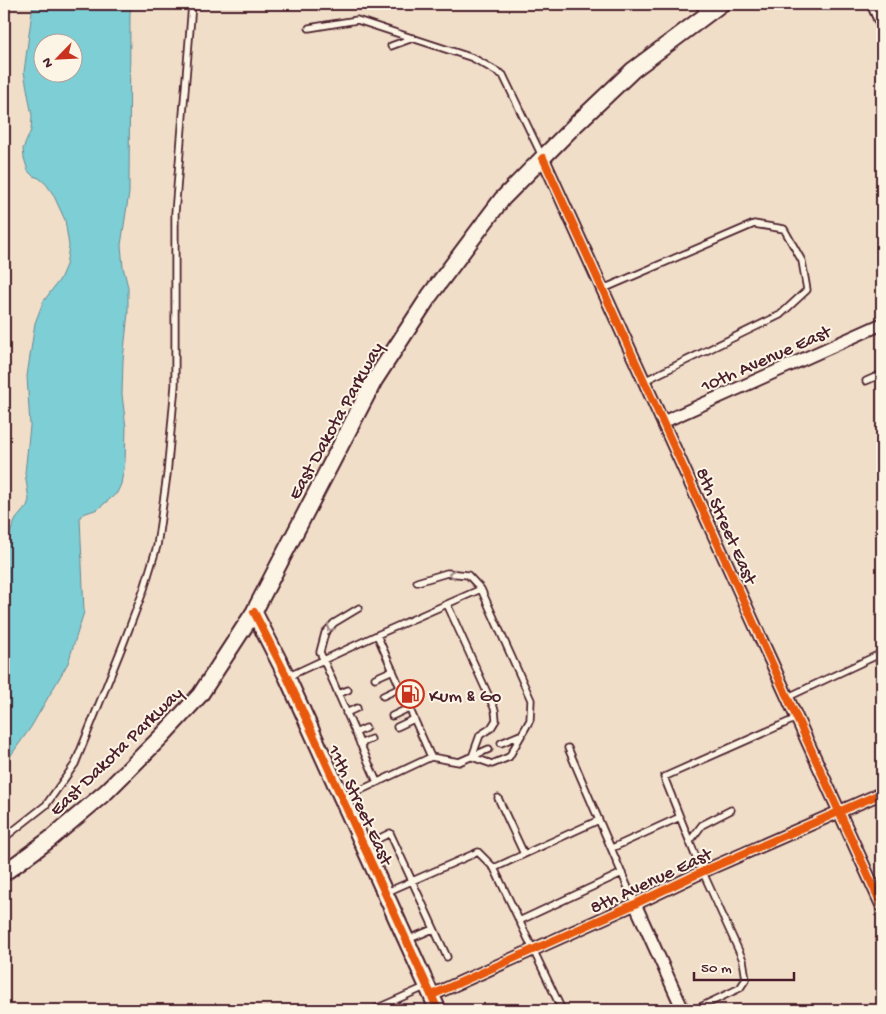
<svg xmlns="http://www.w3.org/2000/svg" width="886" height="1014" viewBox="0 0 886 1014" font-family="'Gochi Hand',sans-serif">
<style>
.water{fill:#7dced5;stroke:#698891;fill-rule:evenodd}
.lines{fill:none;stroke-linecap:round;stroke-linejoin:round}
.lane-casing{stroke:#4a1f2b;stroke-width:9}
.street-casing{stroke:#4a1f2b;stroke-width:15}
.secondary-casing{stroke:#4a1f2b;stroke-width:19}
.lane{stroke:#fcf5e5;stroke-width:5.5}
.street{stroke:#fcf5e5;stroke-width:11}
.secondary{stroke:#fcf5e5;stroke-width:15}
.cycleway-casing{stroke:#fcf5e5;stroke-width:11}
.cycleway{stroke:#e8590c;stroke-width:8}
.oneway{stroke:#a38a88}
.labels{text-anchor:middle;stroke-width:4;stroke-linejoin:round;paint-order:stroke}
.street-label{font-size:19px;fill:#4a1f2b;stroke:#fcf5e5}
.poi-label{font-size:19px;fill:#4a1f2b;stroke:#fcf5e5;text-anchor:start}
</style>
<rect width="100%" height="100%" fill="#f0dec9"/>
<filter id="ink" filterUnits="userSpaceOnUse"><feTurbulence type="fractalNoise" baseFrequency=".02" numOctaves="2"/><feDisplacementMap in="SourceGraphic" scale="10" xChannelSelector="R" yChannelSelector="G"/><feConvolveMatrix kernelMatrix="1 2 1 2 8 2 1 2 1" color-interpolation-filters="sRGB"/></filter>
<g filter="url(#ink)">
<path class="water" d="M33,4H132L130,13L129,193L121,245L123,267L128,287V313L123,360L122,394L126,428L125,462L121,484L117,493L98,509L83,514L80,517L84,612L68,663L31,727L4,765V546L16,519L27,506L29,500L25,473L30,426L27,376L35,323L43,302L60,279L66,265L69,246L65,220L53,194L46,184L39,178L33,176L28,171L24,158L23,149L31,130L32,116L24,72ZM42,42H72V72H42Z"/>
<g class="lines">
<defs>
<path id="lane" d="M699,4L704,14
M309,28L357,20L473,58L503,75L542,156
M391,46L413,38
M603,289L754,224L784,229L802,261L807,290L780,315L644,381
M866,381L882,374
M417,582L447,573L468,575L481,589
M359,608L334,623L325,633L320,652L377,782
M377,635L481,589L531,700L530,720L509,757L492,764L472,757L480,735L491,728L496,720L495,710L447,604
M287,677L377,635L431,757L344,798
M375,678L393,670
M338,694L348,690
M383,696L400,688
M788,697L882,653
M346,713L357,708
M392,716L409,708
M397,727L414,719
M355,733L366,728
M501,743L520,735
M360,744L371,739
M568,748L635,904
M431,757L459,762L489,749
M498,798L524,854
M4,838L46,805L75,764L124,642L144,589L157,546L167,475L175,385V213L192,4
M690,841L702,825L731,810
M364,846L390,833L447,957
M612,848L680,817
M494,868L599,820
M387,892L478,852L494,868L562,1010
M519,921L622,873
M407,940L433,929
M373,1010L425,987
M694,1010L740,988L746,979L743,960L695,855L664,777L797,718"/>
<path id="street" d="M873,4L882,24
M543,158L882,906
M663,422L882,324
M635,904L683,1010
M432,995L635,904L704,871L882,793"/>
<path id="secondary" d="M254,612L287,677L438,1010
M4,873L49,840L107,791L162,736L200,695L254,612L374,381L430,295L502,199L575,125L633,70L721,4"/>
</defs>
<use href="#lane" class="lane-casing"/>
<use href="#street" class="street-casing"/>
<use href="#secondary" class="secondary-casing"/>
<use href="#lane" class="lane"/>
<use href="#street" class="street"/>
<use href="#secondary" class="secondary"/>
<defs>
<path id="cycleway" d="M543,158L882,906
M254,612L287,677L438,1010
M432,995L635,904L704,871L882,793"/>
</defs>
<use href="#cycleway" class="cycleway-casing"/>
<use href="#cycleway" class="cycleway"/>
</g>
<defs><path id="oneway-chevron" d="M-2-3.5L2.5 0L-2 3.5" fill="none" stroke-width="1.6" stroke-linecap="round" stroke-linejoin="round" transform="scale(1.25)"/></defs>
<g class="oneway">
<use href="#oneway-chevron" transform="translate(452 574) rotate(-179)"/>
<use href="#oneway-chevron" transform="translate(330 628) rotate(130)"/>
</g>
</g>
<defs>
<symbol id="fuel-ring" viewBox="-11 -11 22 22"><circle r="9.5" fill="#fcf5e5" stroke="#c8321e" stroke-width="1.5"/><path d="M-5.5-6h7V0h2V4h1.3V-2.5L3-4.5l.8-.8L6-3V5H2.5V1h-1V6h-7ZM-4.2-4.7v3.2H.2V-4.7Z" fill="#c8321e"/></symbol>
</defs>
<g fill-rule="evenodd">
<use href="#fuel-ring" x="394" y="678" width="32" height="32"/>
</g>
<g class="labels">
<g class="street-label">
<text transform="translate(765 357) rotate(-24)" y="7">10th Avenue East</text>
<text transform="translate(334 420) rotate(-61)" y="7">East Dakota Parkway</text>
<text transform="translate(728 525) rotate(66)" y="7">8th Street East</text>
<text transform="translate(115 750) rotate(-44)" y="7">East Dakota Parkway</text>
<text transform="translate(362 804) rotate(65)" y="7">11th Street East</text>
<text transform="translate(650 879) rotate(-25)" y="7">8th Avenue East</text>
</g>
<g class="poi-label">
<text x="429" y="701">Kum &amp; Go</text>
</g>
</g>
<rect width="886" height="1014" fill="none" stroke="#fcf5e5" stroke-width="20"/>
<rect x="10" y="10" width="866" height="994" fill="none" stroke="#4a1f2b" stroke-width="2" filter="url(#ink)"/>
<g transform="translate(58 58) rotate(246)"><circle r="24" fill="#fcf5e5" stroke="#b59f9b"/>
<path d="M0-4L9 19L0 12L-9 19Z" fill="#c8321e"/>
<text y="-8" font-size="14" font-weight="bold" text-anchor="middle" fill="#4a1f2b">N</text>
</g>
<path d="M694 972v8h100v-8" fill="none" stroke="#4a1f2b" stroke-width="2.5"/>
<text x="701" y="972" font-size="15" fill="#4a1f2b" stroke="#fcf5e5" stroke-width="4" paint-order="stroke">50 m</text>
</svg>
